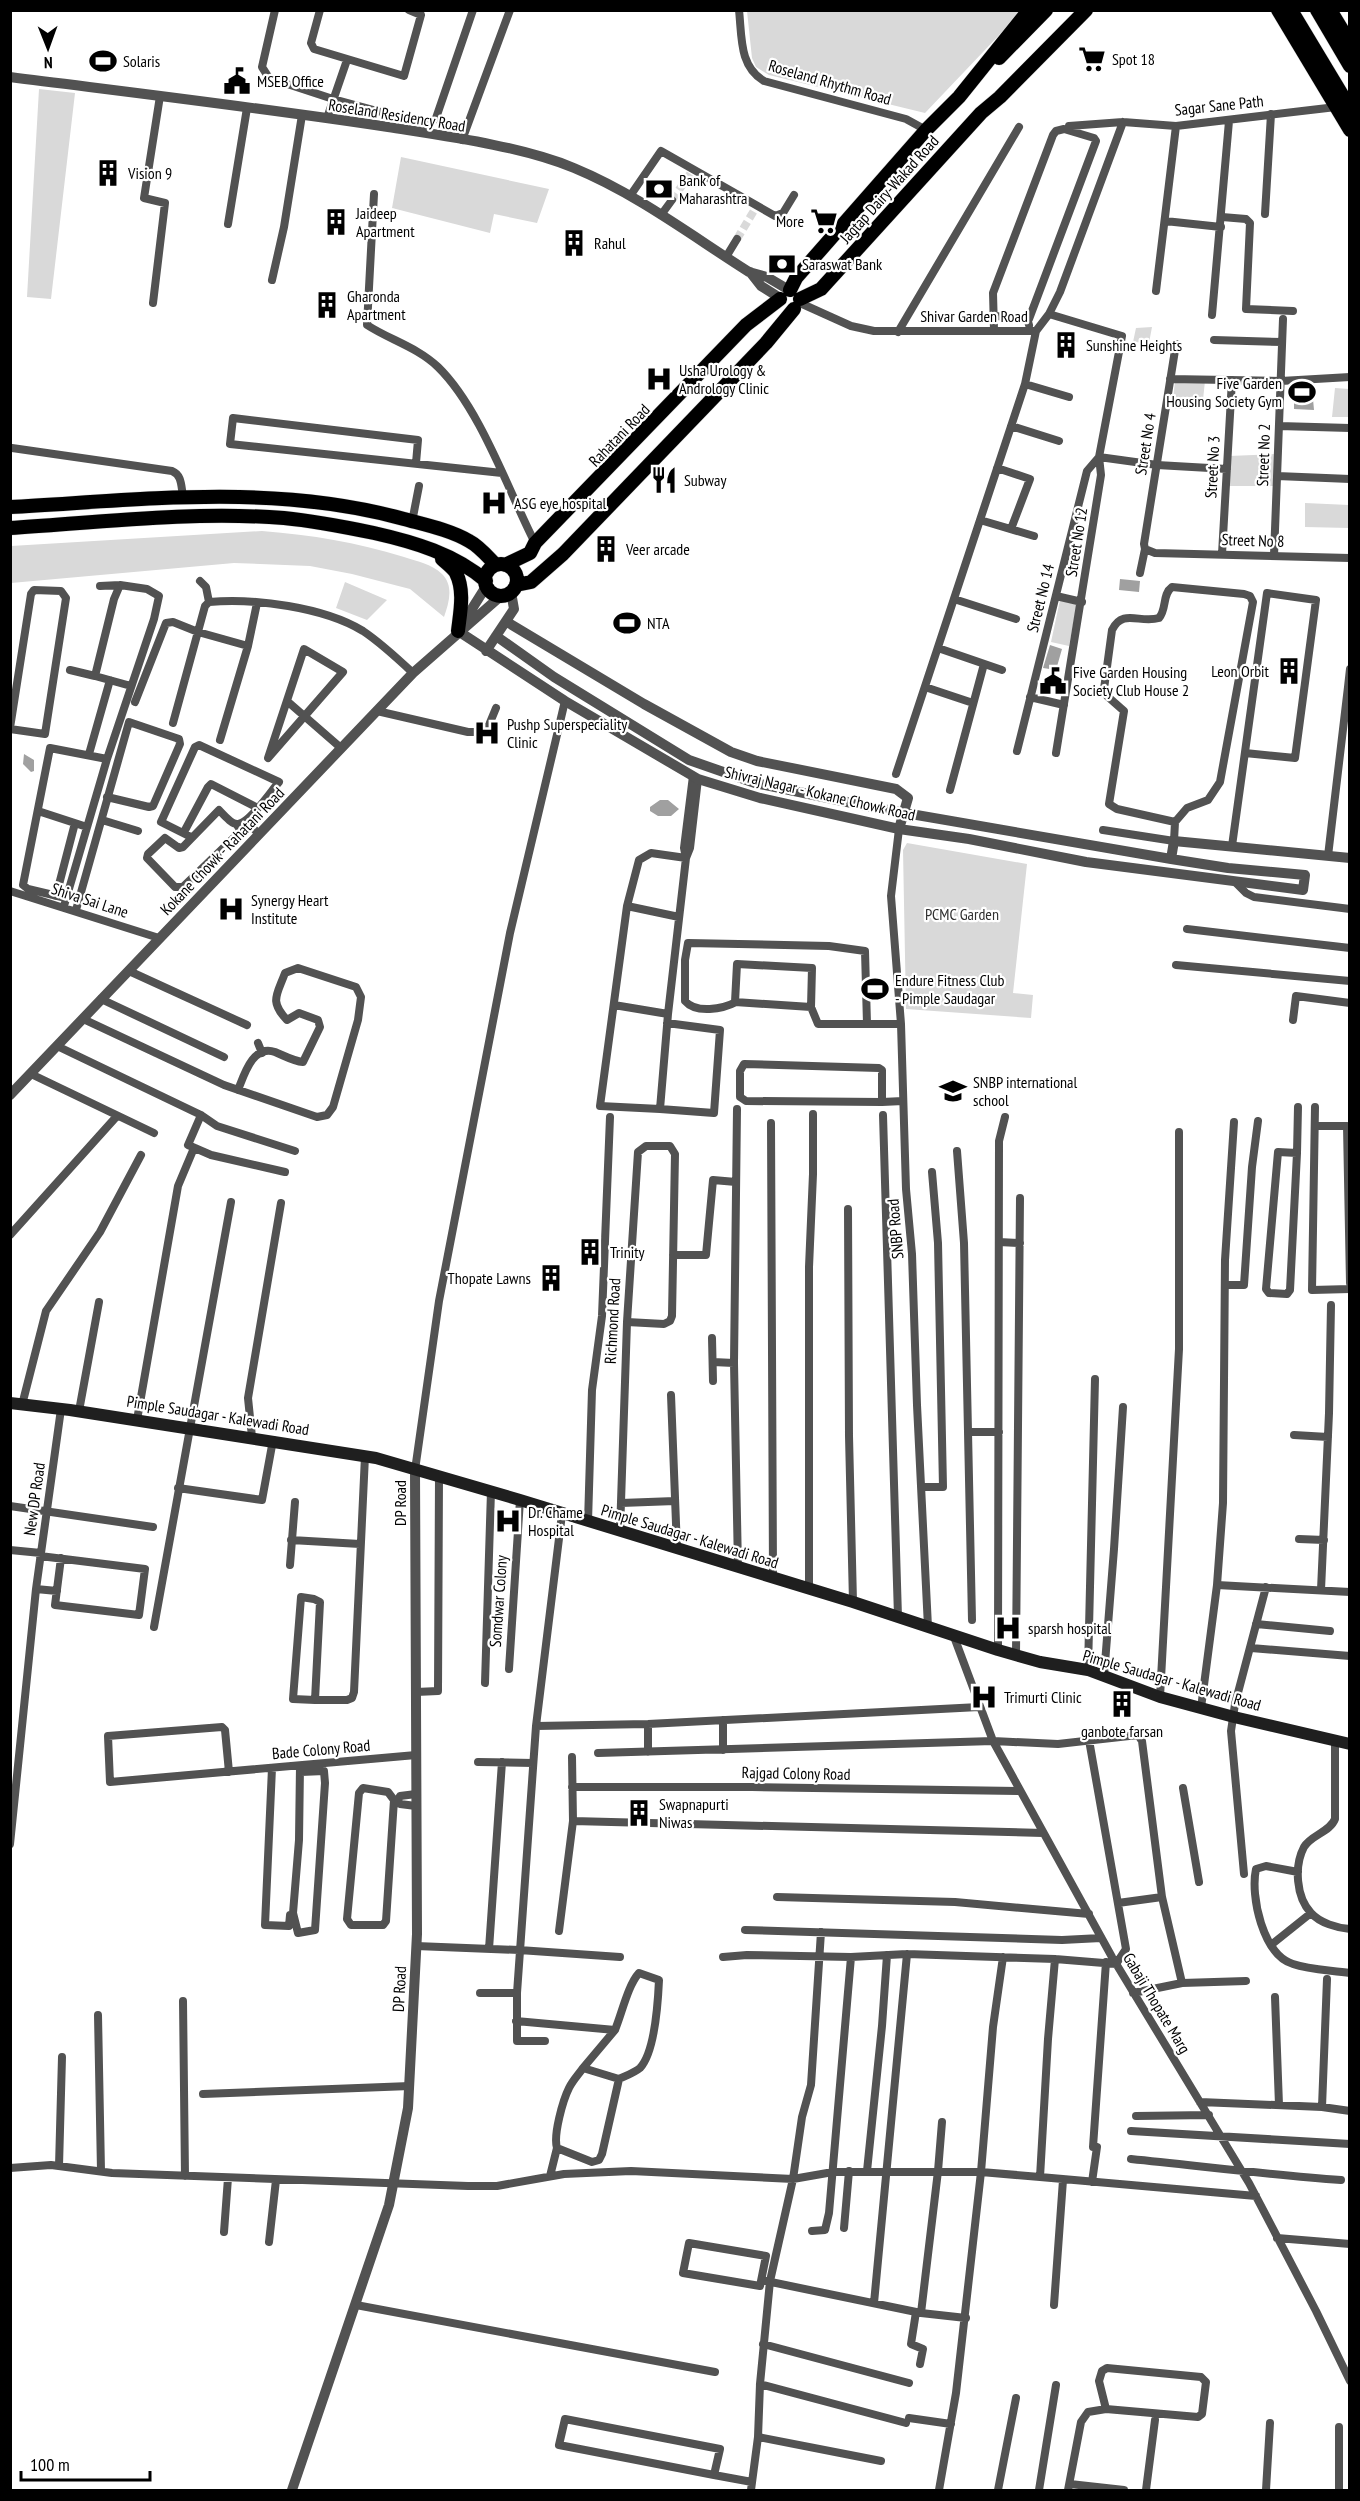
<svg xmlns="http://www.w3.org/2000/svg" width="1360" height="2501" viewBox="0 0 1360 2501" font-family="'PT Sans Narrow',sans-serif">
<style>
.green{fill:#d9d9d9}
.water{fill:#a0a0a0}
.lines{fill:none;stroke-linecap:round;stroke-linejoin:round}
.minor-tunnel{stroke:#d9d9d9;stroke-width:8;stroke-dasharray:8 4;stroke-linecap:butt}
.primary-casing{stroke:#dbdbdb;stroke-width:15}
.minor{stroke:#525252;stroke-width:8}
.tertiary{stroke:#525252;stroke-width:10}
.secondary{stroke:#1f1f1f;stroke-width:12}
.primary{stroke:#000;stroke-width:14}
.labels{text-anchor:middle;stroke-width:4.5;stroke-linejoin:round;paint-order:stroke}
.poi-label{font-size:16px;fill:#000;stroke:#fff;text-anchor:start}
.street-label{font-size:16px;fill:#000;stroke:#fff}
.park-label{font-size:16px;fill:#303030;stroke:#fff}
</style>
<rect width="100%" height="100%" fill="#fff"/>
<path class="green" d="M747,11H1022L925,113L769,75L756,67L752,58Z
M39,89L75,93L51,299L27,297Z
M401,157L549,189L537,223L494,214L490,233L392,208Z
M1152,327L1149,343L1133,342L1136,328Z
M1175,381H1205L1202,409H1172Z
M1335,388L1349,389V417H1332Z
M1275,454L1274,486H1228L1229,456Z
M1305,503L1349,505V528L1305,527Z
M262,531C313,535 355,542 404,557C416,561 432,564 442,574C454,586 449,603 444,617L410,589L352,574L310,566L234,563L11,583V546Z
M345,582L387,600L367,620L336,608Z
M1060,600L1077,603L1069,646L1051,642Z
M907,843L1027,864L1013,993L1033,995L1031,1018L906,1009L903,850Z"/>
<path class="water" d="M1294,399H1313L1314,410L1294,409Z
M1120,579L1140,581L1139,592L1119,590Z
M1050,645L1062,649L1056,670L1043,668Z
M24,754L34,760V771L31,772L23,764Z
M660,800H668L679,809L671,816H658L650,811V807Z"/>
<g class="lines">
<path class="minor-tunnel" d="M672,200L692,171
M737,239L755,209"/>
<defs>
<path id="primary" d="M1278,10L1350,130
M1291,10L1350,108
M1317,10L1350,66
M1330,10L1350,43
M999,58L1046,10
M790,290L796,278L926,130L959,97L1029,10
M800,299L821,289L981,113L1000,97L1086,10
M10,507C142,500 275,483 404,519C426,525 450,530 469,541C479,546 488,557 496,565
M10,528C101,522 194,511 284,518C315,521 345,527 374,533C414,542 455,554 486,581
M442,559C446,563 453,568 456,573C465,591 460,613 458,631
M485 580a16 16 0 1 1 32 0a16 16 0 1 1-32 0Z
M505,565L530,553L535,543L746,325L780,299
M516,585L531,582L563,554L766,343L794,309"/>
</defs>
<use href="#primary" class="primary-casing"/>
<path class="minor" d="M275,10L262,67L269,78L333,99L429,125L436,118L473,10
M320,10L311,43L314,49L404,76L421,15L409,10
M739,10C742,37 739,66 764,81L906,119L926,130
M327,118L347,60
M1069,126L1123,122L1176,126L1336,107
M462,140L510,10
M374,194L367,325C390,340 417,347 438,367C480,408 508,490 535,543
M630,196L661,151L775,216L783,213L794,195
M1265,214L1271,114
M661,215L672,200
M1222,217L1246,219L1250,223L1246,309L1293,311
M1165,221L1221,227
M228,224L247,108
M726,257L737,239
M272,280L284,227L302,115
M1156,291L1176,126
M153,303L165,203L144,198L160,96
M800,303L851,326L874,331H1036
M1049,314L1122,336L1099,457L1101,475L1056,753
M1212,315L1229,121
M994,316L1027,318L1029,325
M994,330L993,293L1053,135L1056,131L1064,129L1094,138L1096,141L1029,319
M898,332L1019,127
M1214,340L1282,342
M1176,344L1144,544L1145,549L1155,553L1350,558
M1170,379L1281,381L1350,377
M1025,384L1069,397
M1011,426L1059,441
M1279,426L1350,428
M12,448L172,471C182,475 181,486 183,496
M1099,457L1157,465L1227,469
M416,463L418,440L233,418L230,444L502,473
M997,468L1030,479L1011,529
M1277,476L1350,479
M980,520L1034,536
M412,522L419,486
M1222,554L1232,380
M1274,556L1283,319
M1140,573L1145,549
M200,581L206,587L209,602
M100,586L120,585
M1172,587L1244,594L1250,596L1253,602L1220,782L1208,800L1187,808L1175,822L1117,809L1109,804L1124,711L1107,696L1104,689L1112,630C1123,608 1140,624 1159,618C1167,609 1162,594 1172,587Z
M1056,596L1082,602
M954,599L1016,619
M938,648L1002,670
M304,649L343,672L268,758Z
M70,670L95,676
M925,687L973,703
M1348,687L1350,669
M1030,697L1064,705
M287,701L341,748
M135,702L166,623L173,622L198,632L248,646
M377,711L468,732H477L489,725L496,708
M173,723L205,606L209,602C254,598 324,607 363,631C381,643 397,658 413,673
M10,728L31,594L34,590L61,591L66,598L45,734L10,729
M220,740L248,646L257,603
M1017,751L1087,471L1099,457
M89,754L110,680
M896,774L1025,384L1036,331L1049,314L1060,292L1123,122
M693,776L684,848L686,858L690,848L698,779
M950,790L984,664
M38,811L87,827
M250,817L253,828L259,834
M102,820L138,831
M899,829L891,896L901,1024L906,1189L912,1254L917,1405L928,1627
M1103,830L1174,841L1175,822
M184,832L208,787L211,784L258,808
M191,837L161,822L195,747L199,745L279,782C271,791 250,823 238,824C232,825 223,814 219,810L183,847L179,848L165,838L148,854L147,858L175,887H183L241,831L237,825
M1232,846L1267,593L1316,600L1295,758L1245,753
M651,853L686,858L668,1014L660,1109L600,1106L627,906L639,860Z
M1328,856L1348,687H1350
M1236,883L1246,893L1254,897L1350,909
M10,891L159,938
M56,896L75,823
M66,898L28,889L23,885L50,748L107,759
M64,906L107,759L154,619L159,596L147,589L120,585L114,599L95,676L131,686
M627,906L679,917
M76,910C94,847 111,785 129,722L179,739L180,744L153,806L149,807L107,797
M1187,929L1350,948
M1176,965L1350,981
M129,971L247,1025
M101,999L224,1057
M736,1002C723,1009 696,1014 685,1001V960L688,943L829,946L865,951L867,1024
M614,1005L668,1014
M811,1007L812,968L737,964L735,1002L811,1007L818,1024H901
M83,1019L224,1085L317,1117L327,1115L333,1107L358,1020L361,997L356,987L298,968L285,973C277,995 269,1001 287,1020L299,1013L318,1020L320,1027L303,1062C293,1061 285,1056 275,1052C253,1044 244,1075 238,1090
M1293,1020L1296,996L1350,1003
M258,1043L262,1053
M57,1046L201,1115L217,1126L295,1151
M31,1074L154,1133
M882,1102V1070L879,1068L744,1064L740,1071V1097L746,1101L882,1102L903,1101
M1315,1107L1312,1290L1350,1289
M660,1109L714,1113L720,1030L667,1023
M737,1109L734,1363L738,1568
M201,1115L188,1145L211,1155L285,1172
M883,1115L898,1617
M771,1123L773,1578
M1315,1126H1347L1350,1283
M957,1151L964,1243L972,1620
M1297,1153L1290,1290L1287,1294L1269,1293L1266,1289L1278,1152L1297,1153L1298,1107
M848,1209L849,1436L853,1602
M10,1235L117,1116
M999,1242L1020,1243
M673,1255H706L713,1180L736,1182
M1225,1285H1244L1252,1167L1258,1121
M712,1338L713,1381
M713,1362L734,1363
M671,1395L677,1549
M22,1405L46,1311L100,1232L141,1155
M79,1411L99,1302
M137,1420L178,1186L194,1148
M969,1432H999
M1294,1435L1328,1437
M252,1437L248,1398L281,1203
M415,1470L439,1301L510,933L565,701
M922,1487H943L938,1243L932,1172
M178,1488L262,1500L273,1440
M621,1503L675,1501
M10,1506L153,1527
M588,1522L592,1390L602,1316L610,1117
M620,1532L627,1322L638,1152L646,1146H670L675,1154L672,1316L670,1321L664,1324L627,1322
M1299,1539L1324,1540
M291,1540L360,1544
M10,1550L41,1553
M40,1556L145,1569L139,1615L55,1605L61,1558
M290,1565L295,1502
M1217,1585L1350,1592
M36,1589L57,1591
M809,1590V1267L813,1174V1114
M1321,1590L1329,1413L1331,1305
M1256,1624L1330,1631
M154,1627L231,1202
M953,1634L993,1741L1112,1957L1249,2183L1316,2311L1350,2381
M1251,1648L1350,1656
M998,1650L999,1141L1005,1117
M1016,1655L1020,1198
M509,1669L520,1500
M1088,1670L1095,1379
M1104,1676L1114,1549L1123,1407
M485,1683L491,1491
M416,1692L438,1691L439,1477
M1160,1697L1179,1349V1132
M315,1700L293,1699L301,1597L314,1599L320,1602L315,1700H347L352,1698L354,1692L365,1456
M1201,1708L1217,1585L1223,1503L1225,1260L1234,1122
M723,1720V1750
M648,1724V1752
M536,1726L648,1724L979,1707
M1335,1741V1819C1330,1832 1311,1835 1304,1847C1294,1866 1296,1897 1311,1913C1320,1923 1337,1928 1350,1929
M598,1753L993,1741L1058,1744L1138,1735L1142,1741L1162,1897L1182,1983
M572,1757L573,1821
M478,1762L533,1763
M300,1766L299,1840L293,1913L298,1933L315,1930L325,1783L324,1771L301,1772
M272,1768L265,1925L289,1926L290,1915
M229,1772L225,1730L222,1727L108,1736L110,1782L416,1755
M572,1787H752L1020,1791
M363,1788L388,1792L394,1800L386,1921L383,1925H351L347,1919L359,1793Z
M1183,1788L1199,1882
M394,1800H398L400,1796L416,1794
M398,1800L400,1804L416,1806
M10,1844L36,1589L61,1409
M1298,1872L1266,1866L1256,1869C1250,1896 1263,1955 1293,1964C1310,1970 1331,1970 1350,1973
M1244,1874L1231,1731L1235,1704L1266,1587
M777,1897L955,1902L1089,1914
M1118,1903L1162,1897
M745,1930L1062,1940L1101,1938
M559,1931L573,1821L1043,1833
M1271,1945L1311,1913
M416,1946L519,1950L620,1957
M489,1949L502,1762
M723,1957L747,1955L851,1957L907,1954L1055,1959L1116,1964L1126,1949L1089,1740
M1003,1957L993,2027L981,2172L1040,2177
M1055,1959L1048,2039L1040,2177L1256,2196
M480,1993H517
M1133,1993L1182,1983L1246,1981
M1275,1997L1279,2105
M183,2001L185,2176
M98,2015L101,2171
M516,2021L615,2030C622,2013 628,1985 639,1973L659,1980C658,2002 655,2052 640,2068C634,2073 625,2076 619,2079L583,2068L615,2030
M545,2041H517V1993L536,1726L562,1514
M583,2068C579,2074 573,2080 569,2088C563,2100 553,2135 557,2148L592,2162L599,2160L602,2154L619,2079
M203,2094L410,2086
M1200,2102L1322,2107L1350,2111
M1322,2107L1327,1979
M1136,2116L1209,2115
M1131,2131L1350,2144
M1131,2159C1201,2166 1271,2175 1341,2180
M59,2166L62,2057
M10,2168L51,2165L112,2173L468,2186H497L564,2174L631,2171L793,2179L833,2172H981L956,2393L939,2490
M867,2171L882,2026L887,1955
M550,2176L557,2148
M1092,2182L1097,2147H1093L1106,1962
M844,2228L849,2171
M812,2231L825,2230L829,2213L851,1957
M224,2232L228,2178
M1277,2238L1350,2244
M269,2242L276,2180
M689,2243L766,2256L760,2286L683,2273Z
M766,2281L921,2313L966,2318
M874,2303L907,1954
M356,2305L715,2372
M1054,2305L1063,2180
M916,2312L911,2344L923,2349L920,2364
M921,2313L938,2171L942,2122
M763,2344L909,2383
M760,2384L906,2423
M909,2418L951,2424
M1339,2427V2490
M758,2437L881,2461
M714,2475L720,2449L565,2419L559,2445L714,2475L752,2482
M1070,2484L1124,2490
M751,2490L758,2437L760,2384L770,2281L793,2179L802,2117L811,2085L821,1932
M998,2490L1016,2398
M1039,2490L1056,2385
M1068,2490L1081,2422L1088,2412L1106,2409L1198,2417L1202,2414L1206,2382L1201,2377L1107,2368L1102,2371L1099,2381L1106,2409
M1146,2490L1155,2420
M1266,2490L1270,2423"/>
<path class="tertiary" d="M10,77C136,93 263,108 388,127C445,136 521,146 574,168C637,194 692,236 749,272L767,277L789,290
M750,272L761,286L780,298
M507,622L644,704L731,752L757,761L896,789L908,798L899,829
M463,623L487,585
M458,631L565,701L698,779L760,798L899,829L969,839L1086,862L1303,890L1305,875L1228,868L1171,859L876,808L755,783L689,760L554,677L496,636
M486,651L514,609L511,592
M1171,859L1174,841L1350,858
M10,1095L413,673L502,595
M292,2490L389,2205L408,2108L417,1934L415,1470"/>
<path class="secondary" d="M10,1403L70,1410L376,1458L520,1500L853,1602L998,1650L1040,1662L1088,1670L1160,1697L1234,1717L1350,1744"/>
<use href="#primary" class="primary"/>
</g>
<defs>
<symbol id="supermarket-bare" viewBox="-9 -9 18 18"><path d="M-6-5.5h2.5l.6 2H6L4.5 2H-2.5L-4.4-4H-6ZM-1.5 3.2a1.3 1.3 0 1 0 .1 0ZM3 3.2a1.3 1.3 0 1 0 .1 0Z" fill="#000" stroke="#fff" stroke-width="2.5" paint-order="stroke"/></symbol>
<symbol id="stadium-bare" viewBox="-9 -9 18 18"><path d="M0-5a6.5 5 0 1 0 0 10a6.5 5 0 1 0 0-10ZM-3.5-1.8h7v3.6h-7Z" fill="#000" stroke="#fff" stroke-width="2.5" paint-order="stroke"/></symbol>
<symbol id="civic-bare" viewBox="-9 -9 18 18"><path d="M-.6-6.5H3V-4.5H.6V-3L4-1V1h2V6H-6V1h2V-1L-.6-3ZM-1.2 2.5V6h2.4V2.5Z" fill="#000" stroke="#fff" stroke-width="2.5" paint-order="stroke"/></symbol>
<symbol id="building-bare" viewBox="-9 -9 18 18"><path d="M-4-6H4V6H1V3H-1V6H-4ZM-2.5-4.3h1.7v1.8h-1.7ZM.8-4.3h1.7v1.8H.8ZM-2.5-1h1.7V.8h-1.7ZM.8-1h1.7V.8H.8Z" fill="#000" stroke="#fff" stroke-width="2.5" paint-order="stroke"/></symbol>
<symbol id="bank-bare" viewBox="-9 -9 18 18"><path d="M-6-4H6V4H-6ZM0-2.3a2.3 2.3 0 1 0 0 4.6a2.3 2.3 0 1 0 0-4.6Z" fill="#000" stroke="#fff" stroke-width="2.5" paint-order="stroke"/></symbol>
<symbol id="hospital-bare" viewBox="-9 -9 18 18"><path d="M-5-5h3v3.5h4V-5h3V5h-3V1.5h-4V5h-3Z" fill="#000" stroke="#fff" stroke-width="2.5" paint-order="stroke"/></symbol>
<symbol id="restaurant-bare" viewBox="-9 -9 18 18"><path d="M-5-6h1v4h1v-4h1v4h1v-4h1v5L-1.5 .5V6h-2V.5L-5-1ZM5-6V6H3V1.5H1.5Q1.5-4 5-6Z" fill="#000" stroke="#fff" stroke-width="2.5" paint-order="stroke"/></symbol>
<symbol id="school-bare" viewBox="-9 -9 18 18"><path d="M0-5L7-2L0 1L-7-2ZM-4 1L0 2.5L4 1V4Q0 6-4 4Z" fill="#000" stroke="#fff" stroke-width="2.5" paint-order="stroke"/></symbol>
</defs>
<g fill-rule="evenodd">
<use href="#supermarket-bare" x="1073" y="40" width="38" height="38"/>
<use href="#stadium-bare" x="84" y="42" width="38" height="38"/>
<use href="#civic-bare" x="218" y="62" width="38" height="38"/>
<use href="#building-bare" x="89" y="154" width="38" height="38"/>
<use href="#bank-bare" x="640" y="170" width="38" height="38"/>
<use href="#supermarket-bare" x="805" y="202" width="38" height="38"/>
<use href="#building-bare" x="317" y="203" width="38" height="38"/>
<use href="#building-bare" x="555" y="224" width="38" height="38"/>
<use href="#bank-bare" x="763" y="245" width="38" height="38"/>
<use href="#building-bare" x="308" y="286" width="38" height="38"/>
<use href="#building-bare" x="1047" y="326" width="38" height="38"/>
<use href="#hospital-bare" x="640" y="360" width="38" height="38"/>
<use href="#stadium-bare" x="1283" y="373" width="38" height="38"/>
<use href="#restaurant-bare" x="645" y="461" width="38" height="38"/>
<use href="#hospital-bare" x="475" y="484" width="38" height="38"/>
<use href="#building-bare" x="587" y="530" width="38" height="38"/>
<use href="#stadium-bare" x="608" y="604" width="38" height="38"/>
<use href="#building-bare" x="1270" y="652" width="38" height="38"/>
<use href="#civic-bare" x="1034" y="662" width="38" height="38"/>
<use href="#hospital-bare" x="468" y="714" width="38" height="38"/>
<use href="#hospital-bare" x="212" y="890" width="38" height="38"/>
<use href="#stadium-bare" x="856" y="970" width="38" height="38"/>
<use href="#school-bare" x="934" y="1072" width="38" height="38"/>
<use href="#building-bare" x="571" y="1233" width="38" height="38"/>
<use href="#building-bare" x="532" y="1259" width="38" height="38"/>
<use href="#hospital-bare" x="489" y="1502" width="38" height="38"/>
<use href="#hospital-bare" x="989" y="1609" width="38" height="38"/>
<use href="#hospital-bare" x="965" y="1678" width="38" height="38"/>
<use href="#building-bare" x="1103" y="1685" width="38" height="38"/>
<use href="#building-bare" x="620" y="1794" width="38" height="38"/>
</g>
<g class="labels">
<g class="poi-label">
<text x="1112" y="65">Spot 18</text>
<text x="123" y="67">Solaris</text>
<text x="257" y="87">MSEB Office</text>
<text x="128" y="179">Vision 9</text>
<text x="679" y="186">Bank of<tspan x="679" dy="18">Maharashtra</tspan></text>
<text x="356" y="219">Jaideep<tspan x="356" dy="18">Apartment</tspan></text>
<text x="804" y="227" text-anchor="end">More</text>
<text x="594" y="249">Rahul</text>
<text x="802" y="270">Saraswat Bank</text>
<text x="347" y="302">Gharonda<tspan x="347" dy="18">Apartment</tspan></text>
<text x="1086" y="351">Sunshine Heights</text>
<text x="679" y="376">Usha Urology &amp;<tspan x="679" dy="18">Andrology Clinic</tspan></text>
<text x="1282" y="389" text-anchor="end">Five Garden<tspan x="1282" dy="18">Housing Society Gym</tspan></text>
<text x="684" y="486">Subway</text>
<text x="514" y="509">ASG eye hospital</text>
<text x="626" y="555">Veer arcade</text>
<text x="647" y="629">NTA</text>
<text x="1269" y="677" text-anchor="end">Leon Orbit</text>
<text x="1073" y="678">Five Garden Housing<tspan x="1073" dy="18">Society Club House 2</tspan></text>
<text x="507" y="730">Pushp Superspeciality<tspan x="507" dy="18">Clinic</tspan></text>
<text x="251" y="906">Synergy Heart<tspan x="251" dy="18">Institute</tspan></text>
<text x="895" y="986">Endure Fitness Club<tspan x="895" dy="18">- Pimple Saudagar</tspan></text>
<text x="973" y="1088">SNBP international<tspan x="973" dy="18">school</tspan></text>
<text x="610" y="1258">Trinity</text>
<text x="531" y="1284" text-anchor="end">Thopate Lawns</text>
<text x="528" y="1518">Dr. Chame<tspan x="528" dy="18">Hospital</tspan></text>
<text x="1028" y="1634">sparsh hospital</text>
<text x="1004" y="1703">Trimurti Clinic</text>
<text x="1122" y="1737" text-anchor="middle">ganbote farsan</text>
<text x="659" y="1810">Swapnapurti<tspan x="659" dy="18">Niwas</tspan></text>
</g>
<g class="street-label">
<text transform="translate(830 82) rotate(16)" y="6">Roseland Rhythm Road</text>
<text transform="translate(1219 105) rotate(-6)" y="6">Sagar Sane Path</text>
<text transform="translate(397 115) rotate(9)" y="6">Roseland Residency Road</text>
<text transform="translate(889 189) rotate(-48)" y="6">Jagtap Dairy-Wakad Road</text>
<text x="974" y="322">Shivar Garden Road</text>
<text transform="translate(619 435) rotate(-46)" y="6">Rahatani Road</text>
<text transform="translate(1145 444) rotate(-81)" y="6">Street No 4</text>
<text transform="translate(1263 455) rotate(-88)" y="6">Street No 2</text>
<text transform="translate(1212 467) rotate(-87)" y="6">Street No 3</text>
<text transform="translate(1253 540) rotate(2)" y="6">Street No 8</text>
<text transform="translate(1076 542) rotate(-81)" y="6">Street No 12</text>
<text transform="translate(1040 598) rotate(-76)" y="6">Street No 14</text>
<text transform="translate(820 793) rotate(13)" y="6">Shivraj Nagar - Kokane Chowk Road</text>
<text transform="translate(222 851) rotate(-46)" y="6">Kokane Chowk - Rahatani Road</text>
<text transform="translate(90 900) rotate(18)" y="6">Shiva Sai Lane</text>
<text transform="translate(895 1229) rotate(-95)" y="6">SNBP Road</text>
<text transform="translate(612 1321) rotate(-87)" y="6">Richmond Road</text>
<text transform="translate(218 1415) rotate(9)" y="6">Pimple Saudagar - Kalewadi Road</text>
<text transform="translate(34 1499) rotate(-82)" y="6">New DP Road</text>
<text transform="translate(400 1503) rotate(-90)" y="6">DP Road</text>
<text transform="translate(690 1536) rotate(17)" y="6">Pimple Saudagar - Kalewadi Road</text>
<text transform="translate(498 1601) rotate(-86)" y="6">Somdwar Colony</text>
<text transform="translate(1172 1680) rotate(16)" y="6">Pimple Saudagar - Kalewadi Road</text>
<text transform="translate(321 1749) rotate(-5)" y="6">Bade Colony Road</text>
<text transform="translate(796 1773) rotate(1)" y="6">Rajgad Colony Road</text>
<text transform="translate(399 1989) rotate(-87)" y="6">DP Road</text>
<text transform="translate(1157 2003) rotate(59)" y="6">Gabaji Thopate Marg</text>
</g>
<g class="park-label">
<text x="962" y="920">PCMC Garden</text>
</g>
</g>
<rect width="1360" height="2501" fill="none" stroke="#000000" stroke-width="24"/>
<g transform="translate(48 48) rotate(179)" stroke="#ffffff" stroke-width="4.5" paint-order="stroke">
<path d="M0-4.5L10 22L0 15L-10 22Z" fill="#000000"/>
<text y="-9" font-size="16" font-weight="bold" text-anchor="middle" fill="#000000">N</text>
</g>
<path d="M21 2471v9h129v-9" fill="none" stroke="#000000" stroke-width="3"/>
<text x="30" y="2471" font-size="18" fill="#000000" stroke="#ffffff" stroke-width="4.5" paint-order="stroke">100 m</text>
</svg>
